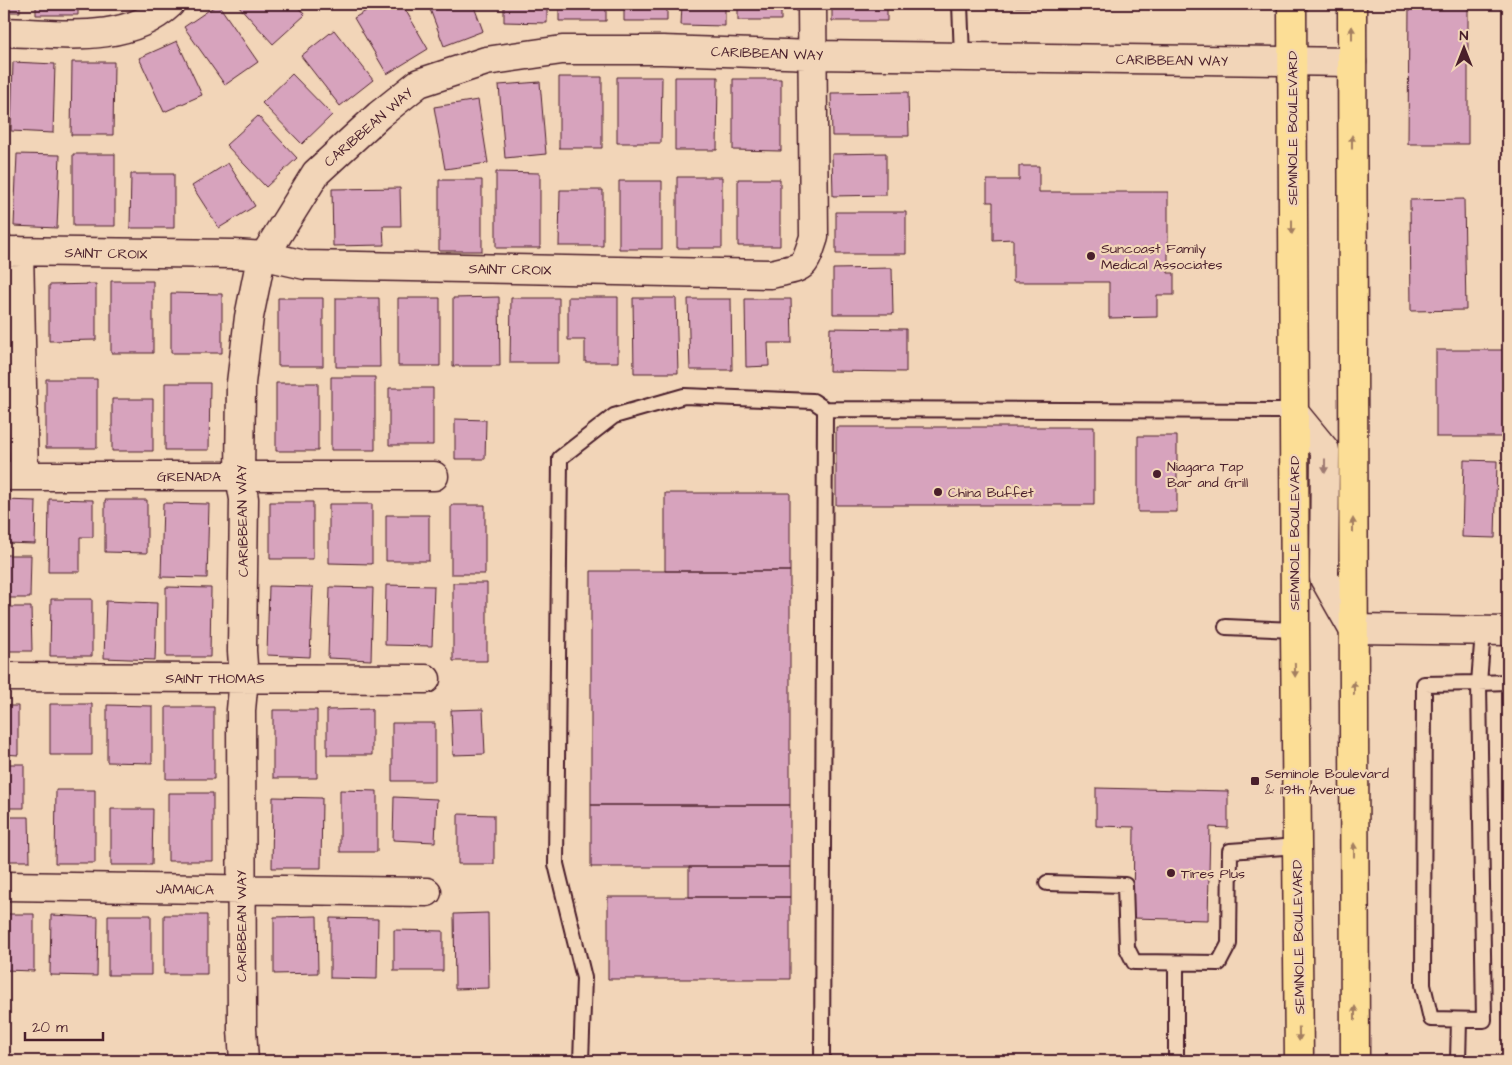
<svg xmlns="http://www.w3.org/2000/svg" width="1512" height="1065" viewBox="0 0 1512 1065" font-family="'Architects Daughter',sans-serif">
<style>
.building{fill:#d7a3bd;stroke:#4a1f2b}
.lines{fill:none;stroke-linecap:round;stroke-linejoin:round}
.lane-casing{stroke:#4a1f2b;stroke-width:18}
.street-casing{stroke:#4a1f2b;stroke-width:31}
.primary-casing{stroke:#4a1f2b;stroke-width:31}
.lane{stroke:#f2d5b8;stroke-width:14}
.street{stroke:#f2d5b8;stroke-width:28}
.primary{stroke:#fcde96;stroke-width:28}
.oneway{fill:#a37e60}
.oneway2{fill:#9e7a72}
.poi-dot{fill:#4a1f2b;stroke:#f2d5b8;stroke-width:2}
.labels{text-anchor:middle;stroke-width:4.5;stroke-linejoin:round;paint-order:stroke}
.street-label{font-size:14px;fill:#4a1f2b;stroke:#f2d5b8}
.poi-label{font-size:14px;fill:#4a1f2b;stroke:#f2d5b8;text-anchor:start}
</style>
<rect width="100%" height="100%" fill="#f2d5b8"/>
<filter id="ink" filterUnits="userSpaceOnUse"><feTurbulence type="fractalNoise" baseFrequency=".02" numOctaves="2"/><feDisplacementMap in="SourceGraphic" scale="10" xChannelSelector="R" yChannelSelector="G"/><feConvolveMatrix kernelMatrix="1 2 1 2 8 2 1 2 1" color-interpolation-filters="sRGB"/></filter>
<g filter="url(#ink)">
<path class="building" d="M4,4H20V12H4Z
M36,4H78V15H36Z
M218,4L258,62L225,85L184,27Z
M237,4H295L305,15L273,44Z
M378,4H402L428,49L387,74L354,18Z
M428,4H473L483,31L444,46Z
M504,4H547V23L504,22Z
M559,4H606V21H559Z
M624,4H667V21H624Z
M682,4H725V26L681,25Z
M738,4H781V20H738Z
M832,4H887V21H832Z
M993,4H1213L993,7Z
M1409,4H1468V144H1408Z
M334,30L373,80L340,106L301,56Z
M177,41L202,95L164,112L139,58Z
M13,62L55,64L53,133L11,131Z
M72,62H114L113,135H71Z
M292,74L332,115L302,144L262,103Z
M559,77H602V148H559Z
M617,77H662L661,143H617Z
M675,77H718L717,150H675Z
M733,79H781V151L733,150Z
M540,82L546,154L505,158L499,85Z
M908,92L909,136H832L831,93Z
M478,100L488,163L445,169L434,107Z
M258,116L297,158L266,187L226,145Z
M886,153V195L833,196L832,154Z
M17,154L60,155L57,228L14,226Z
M73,154H115V226H73Z
M228,163L255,206L219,228L192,186Z
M1019,166H1039V192H1168V273H1174V295H1157V317L1109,318V282H1013V239L993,240V202H987V180H1019Z
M496,172L540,173V248H496Z
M131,174H174V228H130Z
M677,177H722V248H677Z
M738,179H780V246H738Z
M439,180H482V251H439Z
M619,181H662V249H619Z
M400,188L401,226H383L384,245L333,246L332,189Z
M560,190H603V246H559Z
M1464,199L1466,310L1411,311L1410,200Z
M836,212H906V254H836Z
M892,268L893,314H833V269Z
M111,281H153V353H111Z
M96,284V340L49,341V285Z
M171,293L222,294V353H171Z
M499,297L500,366H453V298Z
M568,297H618V362H585V340H568Z
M278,298H323V366H278Z
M336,298H379L380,367H336Z
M398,298H440V366H398Z
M511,298H559V363H510Z
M633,298H676L678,373H634Z
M688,299H731L732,370H690Z
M745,299H791L792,343H768L769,366L746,367Z
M830,328L906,329V372L829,371Z
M1436,350H1504V437H1436Z
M331,377H375V450H331Z
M46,379H97V448H46Z
M165,383H210L209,450H165Z
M276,383H318V451H276Z
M389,388H433V445H389Z
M112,399H153V451H112Z
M455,419L486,420L485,459H455Z
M836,427H1094V505H836Z
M1138,436H1177V512H1138Z
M1464,460L1497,461L1495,538L1462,537Z
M665,493H790V571H665Z
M49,499L93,500V537H80V572H48Z
M4,500L36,501L35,544L4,543Z
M105,500H147V553L105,552Z
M270,502H313V559H270Z
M163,503L209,504L207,578L161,577Z
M329,504H372V564L329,563Z
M451,505H485V574H451Z
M386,515H429V561H386Z
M4,555H31L30,598H4Z
M591,571H790V805H591Z
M453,583H487V661H453Z
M386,585L434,586L432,646L385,645Z
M269,586L313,587L310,657L267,655Z
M166,587L211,588L210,657H166Z
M330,587L373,588L371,660L328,658Z
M51,599H92V656H50Z
M106,601L157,603L155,660L104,658Z
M4,607H31L32,651H4Z
M50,704H92V755H50Z
M107,705L152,706V763L107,762Z
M4,706H18V755L4,754Z
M166,707H214V779H166Z
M372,709V755H327V710Z
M483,709L485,754L453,755L451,710Z
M273,710H317V778H273Z
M392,723H435V781H392Z
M4,764H24V808H4Z
M1096,788L1228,791V828L1210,827L1208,920L1133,918L1134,827L1096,826Z
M56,790H95V863H55Z
M340,790L377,791V852H340Z
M168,793H213V861H168Z
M273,797L322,798L321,868H272Z
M394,797L437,799L435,842L393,840Z
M591,805H790V867H591Z
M111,809H153L152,865H111Z
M458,814L494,815V864H458Z
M4,817H29L30,861H4Z
M689,867H790V897H689Z
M608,897H790V979H608Z
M488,913L489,988L455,989L454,914Z
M4,914H34V971L4,970Z
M51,915L98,917L97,976L50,975Z
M108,915H151V975H108Z
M164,915H207V974H164Z
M317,916L318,973L274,974V917Z
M330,918L378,919L377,979L330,978Z
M394,930L443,931V971H394Z"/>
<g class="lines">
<defs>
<path id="lane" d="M960,4L962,57
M1226,627L1295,630
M1483,631L1479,683L1508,682
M1479,683L1484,1020L1431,1019L1423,985L1424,684Z
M1047,883L1125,885L1127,948L1134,962L1219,963L1229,944L1230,851L1297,846
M1176,964V1061
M581,1061L584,978L556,864L560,458L614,416L684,396L813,401L825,409
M822,1061L825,409L1293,411
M1458,1061L1459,1020"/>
<path id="street" d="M4,32C59,33 126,45 170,4
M4,251L234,254L265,256L305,265L771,274C805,266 803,271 814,237L812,4
M19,251L24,476
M1293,411L1325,450L1324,578L1353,629L1508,631
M4,476H434
M4,677L426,679
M4,886L427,892
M244,1061L242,1029L241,710L244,678L242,651L244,499L240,476L241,383L249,317L260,263L316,173L379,115L419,83L486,61L562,50H662L813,55L1352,62"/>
<path id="primary" d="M1292,4L1295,630L1299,1061
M1352,4L1355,1061"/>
</defs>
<use href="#lane" class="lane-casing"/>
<use href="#street" class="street-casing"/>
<use href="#primary" class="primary-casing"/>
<use href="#lane" class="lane"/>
<use href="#street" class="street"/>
<use href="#primary" class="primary"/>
</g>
<defs><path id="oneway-solid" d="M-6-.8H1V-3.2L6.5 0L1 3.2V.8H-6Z" transform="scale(1.25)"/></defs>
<g class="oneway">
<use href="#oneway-solid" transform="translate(1352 33) rotate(-90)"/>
<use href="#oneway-solid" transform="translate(1352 142) rotate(-90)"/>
<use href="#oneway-solid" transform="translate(1292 227) rotate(90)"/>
<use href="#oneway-solid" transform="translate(1353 525) rotate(-90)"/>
<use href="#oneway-solid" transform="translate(1295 670) rotate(89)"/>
<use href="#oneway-solid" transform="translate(1354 688) rotate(-90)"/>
<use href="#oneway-solid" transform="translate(1354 850) rotate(-90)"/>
<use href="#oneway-solid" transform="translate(1355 1013) rotate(-90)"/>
<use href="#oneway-solid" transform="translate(1299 1034) rotate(89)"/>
</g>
<use class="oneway2" href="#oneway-solid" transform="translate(1325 466) rotate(90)"/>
</g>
<g class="poi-dot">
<circle cx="1091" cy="256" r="5"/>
<circle cx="1157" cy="474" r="5"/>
<circle cx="938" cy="492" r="5"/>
<rect x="1250" y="776" width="10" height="10" rx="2.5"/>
<circle cx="1171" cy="873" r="5"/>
</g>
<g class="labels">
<g class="street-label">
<text transform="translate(767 53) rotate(2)" y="5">CARIBBEAN WAY</text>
<text transform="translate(1172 60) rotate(1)" y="5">CARIBBEAN WAY</text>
<text transform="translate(368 127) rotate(-41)" y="5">CARIBBEAN WAY</text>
<text transform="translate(1292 128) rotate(-90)" y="5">SEMINOLE BOULEVARD</text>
<text transform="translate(106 253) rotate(1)" y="5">SAINT CROIX</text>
<text transform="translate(510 269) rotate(1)" y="5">SAINT CROIX</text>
<text x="189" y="481">GRENADA</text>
<text transform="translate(242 521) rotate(-91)" y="5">CARIBBEAN WAY</text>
<text transform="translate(1294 533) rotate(-90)" y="5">SEMINOLE BOULEVARD</text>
<text x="215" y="683">SAINT THOMAS</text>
<text transform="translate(185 889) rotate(1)" y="5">JAMAICA</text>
<text transform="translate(241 926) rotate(-90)" y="5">CARIBBEAN WAY</text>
<text transform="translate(1298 937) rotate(-91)" y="5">SEMINOLE BOULEVARD</text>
</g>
<g class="poi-label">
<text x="1101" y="253">Suncoast Family<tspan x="1101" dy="16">Medical Associates</tspan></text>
<text x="1167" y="471">Niagara Tap<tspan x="1167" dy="16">Bar and Grill</tspan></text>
<text x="948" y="497">China Buffet</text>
<text x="1265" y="778">Seminole Boulevard<tspan x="1265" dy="16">&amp; 119th Avenue</tspan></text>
<text x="1181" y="878">Tires Plus</text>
</g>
</g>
<rect width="1512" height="1065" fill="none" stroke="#f2d5b8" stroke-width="20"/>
<rect x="10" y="10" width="1492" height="1045" fill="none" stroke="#4a1f2b" stroke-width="2" filter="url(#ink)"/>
<g transform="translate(1464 48)" stroke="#f2d5b8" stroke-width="4" paint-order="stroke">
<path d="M0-4L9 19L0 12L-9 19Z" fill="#4a1f2b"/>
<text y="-8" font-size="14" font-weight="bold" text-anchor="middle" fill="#4a1f2b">N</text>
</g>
<path d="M25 1032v8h78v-8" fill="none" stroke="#4a1f2b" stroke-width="2.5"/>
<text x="32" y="1032" font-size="15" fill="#4a1f2b" stroke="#f2d5b8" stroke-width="4" paint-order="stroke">20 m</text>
</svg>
